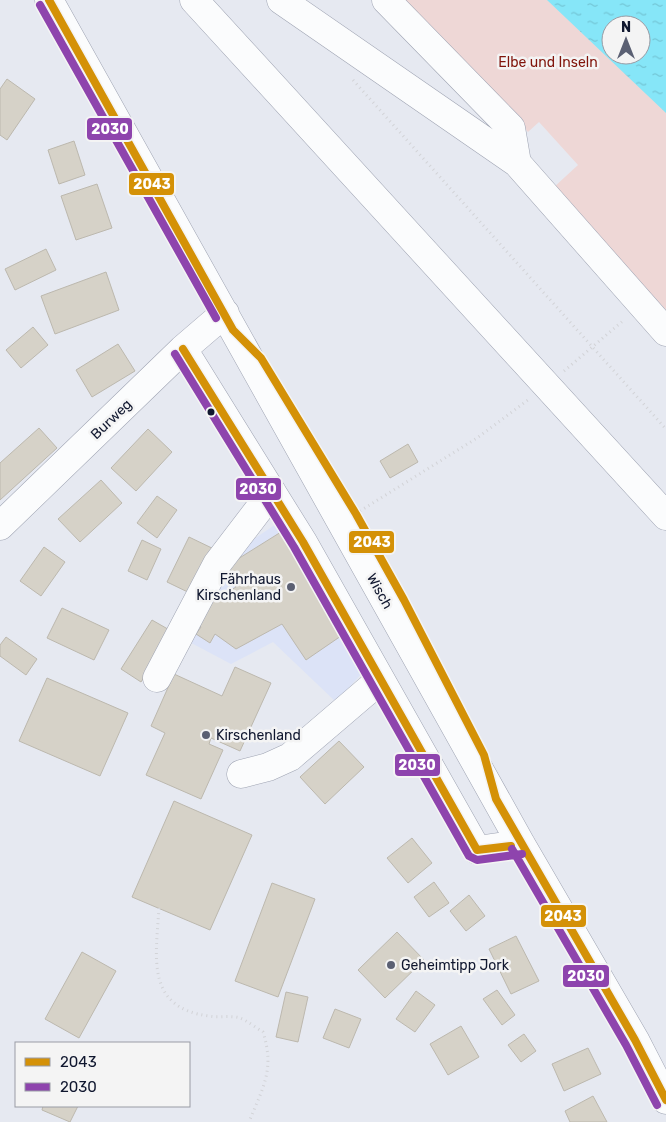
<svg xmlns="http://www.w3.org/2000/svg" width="666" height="1122" viewBox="0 0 666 1122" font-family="Rubik,sans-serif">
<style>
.built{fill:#dce3f7}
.green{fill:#eed7d6;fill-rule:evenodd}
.water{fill:url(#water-ripples);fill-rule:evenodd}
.building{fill:#d6d2c8;stroke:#bcb8ae}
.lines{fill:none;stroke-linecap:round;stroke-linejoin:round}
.minor-casing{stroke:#9ea3b2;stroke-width:29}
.path{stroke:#d2d3d7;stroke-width:3;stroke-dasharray:1 4;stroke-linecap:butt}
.minor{stroke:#fbfcfd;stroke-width:28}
.bus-1-casing{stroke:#f4f4f4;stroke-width:11}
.bus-2-casing{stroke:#f4f4f4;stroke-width:11}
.bus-1{stroke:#d49107;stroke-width:8}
.bus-2{stroke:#8e44ad;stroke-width:8}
.bus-dot{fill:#10172f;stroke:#f4f4f4;stroke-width:2}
.poi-dot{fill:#5b6073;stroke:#f4f4f4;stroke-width:2}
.labels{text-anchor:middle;stroke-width:5;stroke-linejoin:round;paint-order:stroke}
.park-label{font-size:14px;fill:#81150c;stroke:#f4f4f4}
.street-label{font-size:14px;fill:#10172f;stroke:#f4f4f4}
.poi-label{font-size:14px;fill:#10172f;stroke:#f4f4f4;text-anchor:start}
.line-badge{stroke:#f4f4f4;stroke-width:2}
.badge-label{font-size:14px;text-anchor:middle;font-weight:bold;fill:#fff}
</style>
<defs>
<pattern id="water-ripples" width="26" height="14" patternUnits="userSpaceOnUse" patternTransform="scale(1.25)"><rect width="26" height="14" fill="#86e6f8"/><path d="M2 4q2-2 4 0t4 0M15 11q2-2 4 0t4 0" fill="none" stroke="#73c5d5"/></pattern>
</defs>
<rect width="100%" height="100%" fill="#e6e9f1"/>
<path class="built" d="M276,524L363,672L336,702L273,642L231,664L180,637L217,564Z"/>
<path class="green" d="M403,0H666V310L553,188L578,165L539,122L528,132ZM611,25H641V55H611Z"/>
<path class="water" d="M547,0H666V113ZM611,25H641V55H611Z"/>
<path class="building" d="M7,79L35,99L7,140L0,135V89Z
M74,141L85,175L59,184L48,150Z
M97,184L112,228L76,240L61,196Z
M46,249L56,270L15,290L5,269Z
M106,272L119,310L55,334L41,296Z
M33,327L48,345L21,368L6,350Z
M118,344L135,371L92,397L76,370Z
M39,428L57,448L0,500V463Z
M148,429L172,452L136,491L111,468Z
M408,444L418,462L390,478L380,461Z
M101,480L122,503L80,542L58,519Z
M157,496L177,510L157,538L137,523Z
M281,532L341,636L306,660L282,624L236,649L215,634L210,643L196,634L201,627L196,624L215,590L224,594L236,587L225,567Z
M189,537L218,551L196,596L167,582Z
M142,540L161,549L147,580L128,571Z
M44,547L65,562L41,596L20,581Z
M62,608L109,630L94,660L47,638Z
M152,620L173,632L141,682L121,669Z
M6,637L37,659L26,675L0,656V645Z
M235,667L271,683L240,751L211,738L209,744L223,750L201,799L146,775L165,733L151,726L174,674L222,696Z
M47,678L128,713L100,776L19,741Z
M339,741L364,767L325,804L300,777Z
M174,801L252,835L210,930L132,897Z
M412,838L432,863L408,883L387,858Z
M434,882L449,903L429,917L414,897Z
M272,883L315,899L278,997L235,981Z
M469,895L485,916L466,931L450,911Z
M397,932L424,960L385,998L358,970Z
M516,936L539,981L511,994L489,949Z
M82,952L116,971L79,1038L45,1019Z
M497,990L515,1015L502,1025L483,999Z
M416,991L435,1005L415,1032L396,1019Z
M286,992L308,997L298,1042L276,1037Z
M335,1009L361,1019L349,1048L323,1038Z
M461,1026L479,1057L448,1075L430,1044Z
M524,1034L536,1051L521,1062L508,1045Z
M588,1048L601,1074L564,1091L552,1064Z
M593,1096L607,1122H570L565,1111Z
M43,1106H78L70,1122L42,1110Z"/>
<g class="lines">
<defs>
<path id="minor" d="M49,0L521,844L635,1040L666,1100
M194,0L666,516
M281,0L517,163L666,332
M386,0L511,128L517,163
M183,349L303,542L477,850L521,844
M0,526L183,349L225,313
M157,678L217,564L272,492
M241,774L268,767L290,757L380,680"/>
</defs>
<use href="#minor" class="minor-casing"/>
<path class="path" d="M353,80L666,429
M564,371L624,320
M360,511L477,438L528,400
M159,908C156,957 145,1008 209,1016C219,1018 231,1015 240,1018C248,1021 256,1028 263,1032C275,1070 263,1087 249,1122"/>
<use href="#minor" class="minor"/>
<defs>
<path id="bus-1" d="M49,0L233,330L261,358L356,514L404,600L484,755L496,799L635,1040L666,1100
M183,349L303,542L477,850L511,846"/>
<path id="bus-2" d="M40,5L216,318
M175,354L294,547L469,856L477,860L522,854
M512,849L626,1045L657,1105"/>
</defs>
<use href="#bus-1" class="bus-1-casing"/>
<use href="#bus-2" class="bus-2-casing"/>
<use href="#bus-1" class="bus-1"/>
<use href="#bus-2" class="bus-2"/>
</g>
<circle class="bus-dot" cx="211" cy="412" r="4.5"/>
<g class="poi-dot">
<circle cx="291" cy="587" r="5"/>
<circle cx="206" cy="735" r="5"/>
<circle cx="391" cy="965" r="5"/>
</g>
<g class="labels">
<g class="park-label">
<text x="548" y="67">Elbe und Inseln</text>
</g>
<g class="street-label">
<text transform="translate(111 419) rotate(-44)" y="5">Burweg</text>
<text transform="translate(380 591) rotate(61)" y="5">Wisch</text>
</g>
<g class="poi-label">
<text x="281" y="584" text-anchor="end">Fährhaus<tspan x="281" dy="16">Kirschenland</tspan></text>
<text x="216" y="740">Kirschenland</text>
<text x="401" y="970">Geheimtipp Jork</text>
</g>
</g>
<g class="line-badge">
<rect x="86" y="117" width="47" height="24" rx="5" fill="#8e44ad"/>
<rect x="128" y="172" width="47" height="24" rx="5" fill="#d49107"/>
<rect x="235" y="477" width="47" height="24" rx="5" fill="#8e44ad"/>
<rect x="348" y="530" width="47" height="24" rx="5" fill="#d49107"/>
<rect x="394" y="753" width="47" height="24" rx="5" fill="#8e44ad"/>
<rect x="540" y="904" width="47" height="24" rx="5" fill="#d49107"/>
<rect x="562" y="964" width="48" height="24" rx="5" fill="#8e44ad"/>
</g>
<g class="badge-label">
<text x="110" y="134">2030</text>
<text x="152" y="189">2043</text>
<text x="258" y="494">2030</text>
<text x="372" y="547">2043</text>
<text x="417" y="770">2030</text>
<text x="563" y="921">2043</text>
<text x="586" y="981">2030</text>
</g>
<rect x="15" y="1042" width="175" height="65" fill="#f4f4f4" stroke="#999ca5"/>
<rect x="25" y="1058" width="25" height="8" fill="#d49107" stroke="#999ca5"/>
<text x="60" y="1067" font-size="15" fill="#10172f">2043</text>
<rect x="25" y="1083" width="25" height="8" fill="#8e44ad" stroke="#999ca5"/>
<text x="60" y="1092" font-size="15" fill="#10172f">2030</text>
<g transform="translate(626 40)"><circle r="24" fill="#f4f4f4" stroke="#999ca5"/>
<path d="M0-4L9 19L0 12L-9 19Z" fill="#5b6073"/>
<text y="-8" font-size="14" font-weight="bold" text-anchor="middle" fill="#10172f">N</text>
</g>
</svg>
